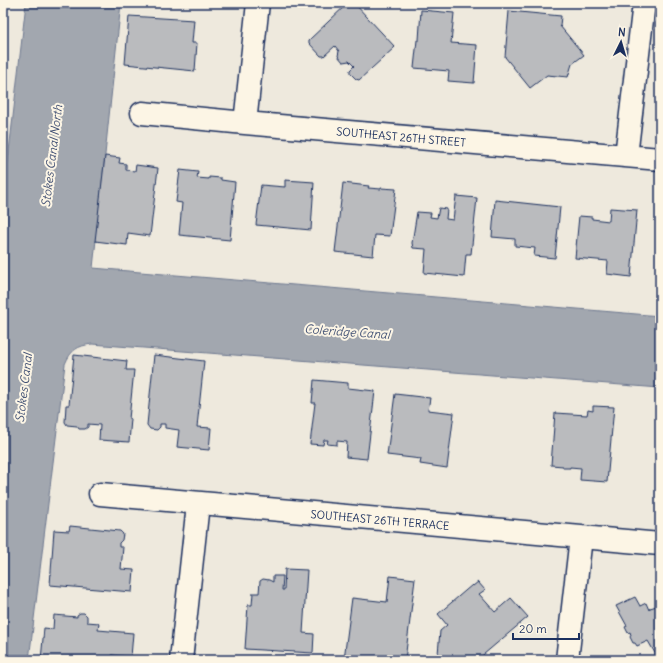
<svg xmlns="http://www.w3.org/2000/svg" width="663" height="663" viewBox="0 0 663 663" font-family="Delius,sans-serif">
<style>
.water{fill:#a2a7af;stroke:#6c778f}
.building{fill:#babbbe;stroke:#1b2f5e}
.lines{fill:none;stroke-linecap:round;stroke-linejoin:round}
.minor-casing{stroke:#1b2f5e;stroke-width:25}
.minor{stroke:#fcf5e5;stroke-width:22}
.labels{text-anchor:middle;stroke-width:4;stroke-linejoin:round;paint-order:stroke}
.street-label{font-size:11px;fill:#1b2f5e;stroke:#fcf5e5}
.water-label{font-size:12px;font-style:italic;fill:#445376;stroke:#fcf5e5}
</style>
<rect width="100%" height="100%" fill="#eee9dd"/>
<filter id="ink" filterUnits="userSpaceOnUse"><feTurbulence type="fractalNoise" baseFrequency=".025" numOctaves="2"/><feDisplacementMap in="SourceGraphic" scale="8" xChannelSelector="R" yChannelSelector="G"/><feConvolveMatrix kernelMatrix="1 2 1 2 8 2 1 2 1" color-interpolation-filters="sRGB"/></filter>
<g filter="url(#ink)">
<path class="water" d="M26,3H121L93,268L660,316V388L92,344C77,346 71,350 65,364L29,660H3V204Z"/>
<path class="building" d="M348,3H354L395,47L359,80L356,79L350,73V70L354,66L349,61L343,62L338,56L339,51L335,46L324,56H321L309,43V40Z
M421,10L454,13L451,43L477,45L474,83L448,81L449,71L414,68L417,40H419Z
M509,11L561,16L560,26L584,55L572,64L568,77L547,75L530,88L505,57Z
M129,16L194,20L192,43H197L195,71L125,64Z
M105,156L120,158L119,163L126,164V170L135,171L136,165L158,168L150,236L128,233L127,245L95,241Z
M180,170L198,172L197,178L209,179V177L221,178V180L235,182L230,240L179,235L182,203L176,202Z
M285,180L314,182L311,230L256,225L261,185L285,187Z
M343,183L369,186L368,188L381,189V188L396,189L390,236L375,235L373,256L335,252Z
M456,196L477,198L471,254H466L464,277L424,273L426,249L413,248L412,243L417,212L431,213L430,217L437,218L439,208L447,209L446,219L453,220Z
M495,200L560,207L555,258L534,256L535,248L515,246V239L492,237Z
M610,208L637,210L631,277L607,274L608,261L575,258L579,216L592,217V219L609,221Z
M74,355L127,361L126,370H134L129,419H131L129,442L99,440L100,425L88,424V427L85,429H79L77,426L67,425L65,422L66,405H69Z
M154,355L204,361L197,427L211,428L209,450L177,447L179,430L165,428V424H160V427L157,430L150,429L147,425Z
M314,380L348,383V388L375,391L367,459L346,457L347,442L337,441V445L327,444L328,440H324L323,445L310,444L315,403H312Z
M395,394L430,398L428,410L454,413L447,468L420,464L421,459L387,455Z
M593,406L614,407L607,482L580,480L581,468L570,467V468H563V466L551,465L555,413L587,415L588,410L593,411Z
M70,526L120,531L123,534L122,540L119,543V547H123L121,569L134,570L132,592L50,585L54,530L69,531Z
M285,569L307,570L303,633L314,634L313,653L245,649L248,605H252L253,593H259L260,581L263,579L269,580L273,582V576H283L282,590H284Z
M390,576L415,579L405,660L344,659L352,598L387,602Z
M478,582L485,590L479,594L495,612L511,598L528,617L477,660H443L438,654L440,631L447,625L438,614L472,585L473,586Z
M635,597L640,606L646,603L649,610L650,608L660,605L659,660L648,641L637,646L635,643H633L630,637L631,635L630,632L628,633L625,627L627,626L616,606Z
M80,613H84L87,616V622L99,623L98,630L133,633L131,657L112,655V660H41L44,628L53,629L54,615L77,617V615Z"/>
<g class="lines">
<defs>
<path id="minor" d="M142,113L245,123L660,159
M245,123L258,3
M626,156L644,3
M100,494L660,544
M181,660L198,504
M567,660L581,537"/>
</defs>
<use href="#minor" class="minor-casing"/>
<use href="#minor" class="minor"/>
</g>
</g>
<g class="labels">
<g class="street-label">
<text transform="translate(401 137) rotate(5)" y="4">SOUTHEAST 26TH STREET</text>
<text transform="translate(380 520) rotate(5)" y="4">SOUTHEAST 26TH TERRACE</text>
</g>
<g class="water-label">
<text transform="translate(52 156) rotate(-83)" y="4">Stokes Canal North</text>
<text transform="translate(347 332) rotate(4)" y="4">Coleridge Canal</text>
<text transform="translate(24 388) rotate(-83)" y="4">Stokes Canal</text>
</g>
</g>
<rect width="663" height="663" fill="none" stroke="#fcf5e5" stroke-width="16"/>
<rect x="8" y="8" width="647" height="647" fill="none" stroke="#1b2f5e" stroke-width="1.5" filter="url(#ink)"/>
<g transform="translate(621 42) rotate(5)" stroke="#fcf5e5" stroke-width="3" paint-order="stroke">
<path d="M0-3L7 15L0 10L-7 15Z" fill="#1b2f5e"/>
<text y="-6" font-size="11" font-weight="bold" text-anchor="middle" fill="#1b2f5e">N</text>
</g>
<path d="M513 633v6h66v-6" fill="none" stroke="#1b2f5e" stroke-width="2"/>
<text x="519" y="633" font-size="12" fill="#1b2f5e" stroke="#fcf5e5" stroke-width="3" paint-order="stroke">20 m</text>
</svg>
